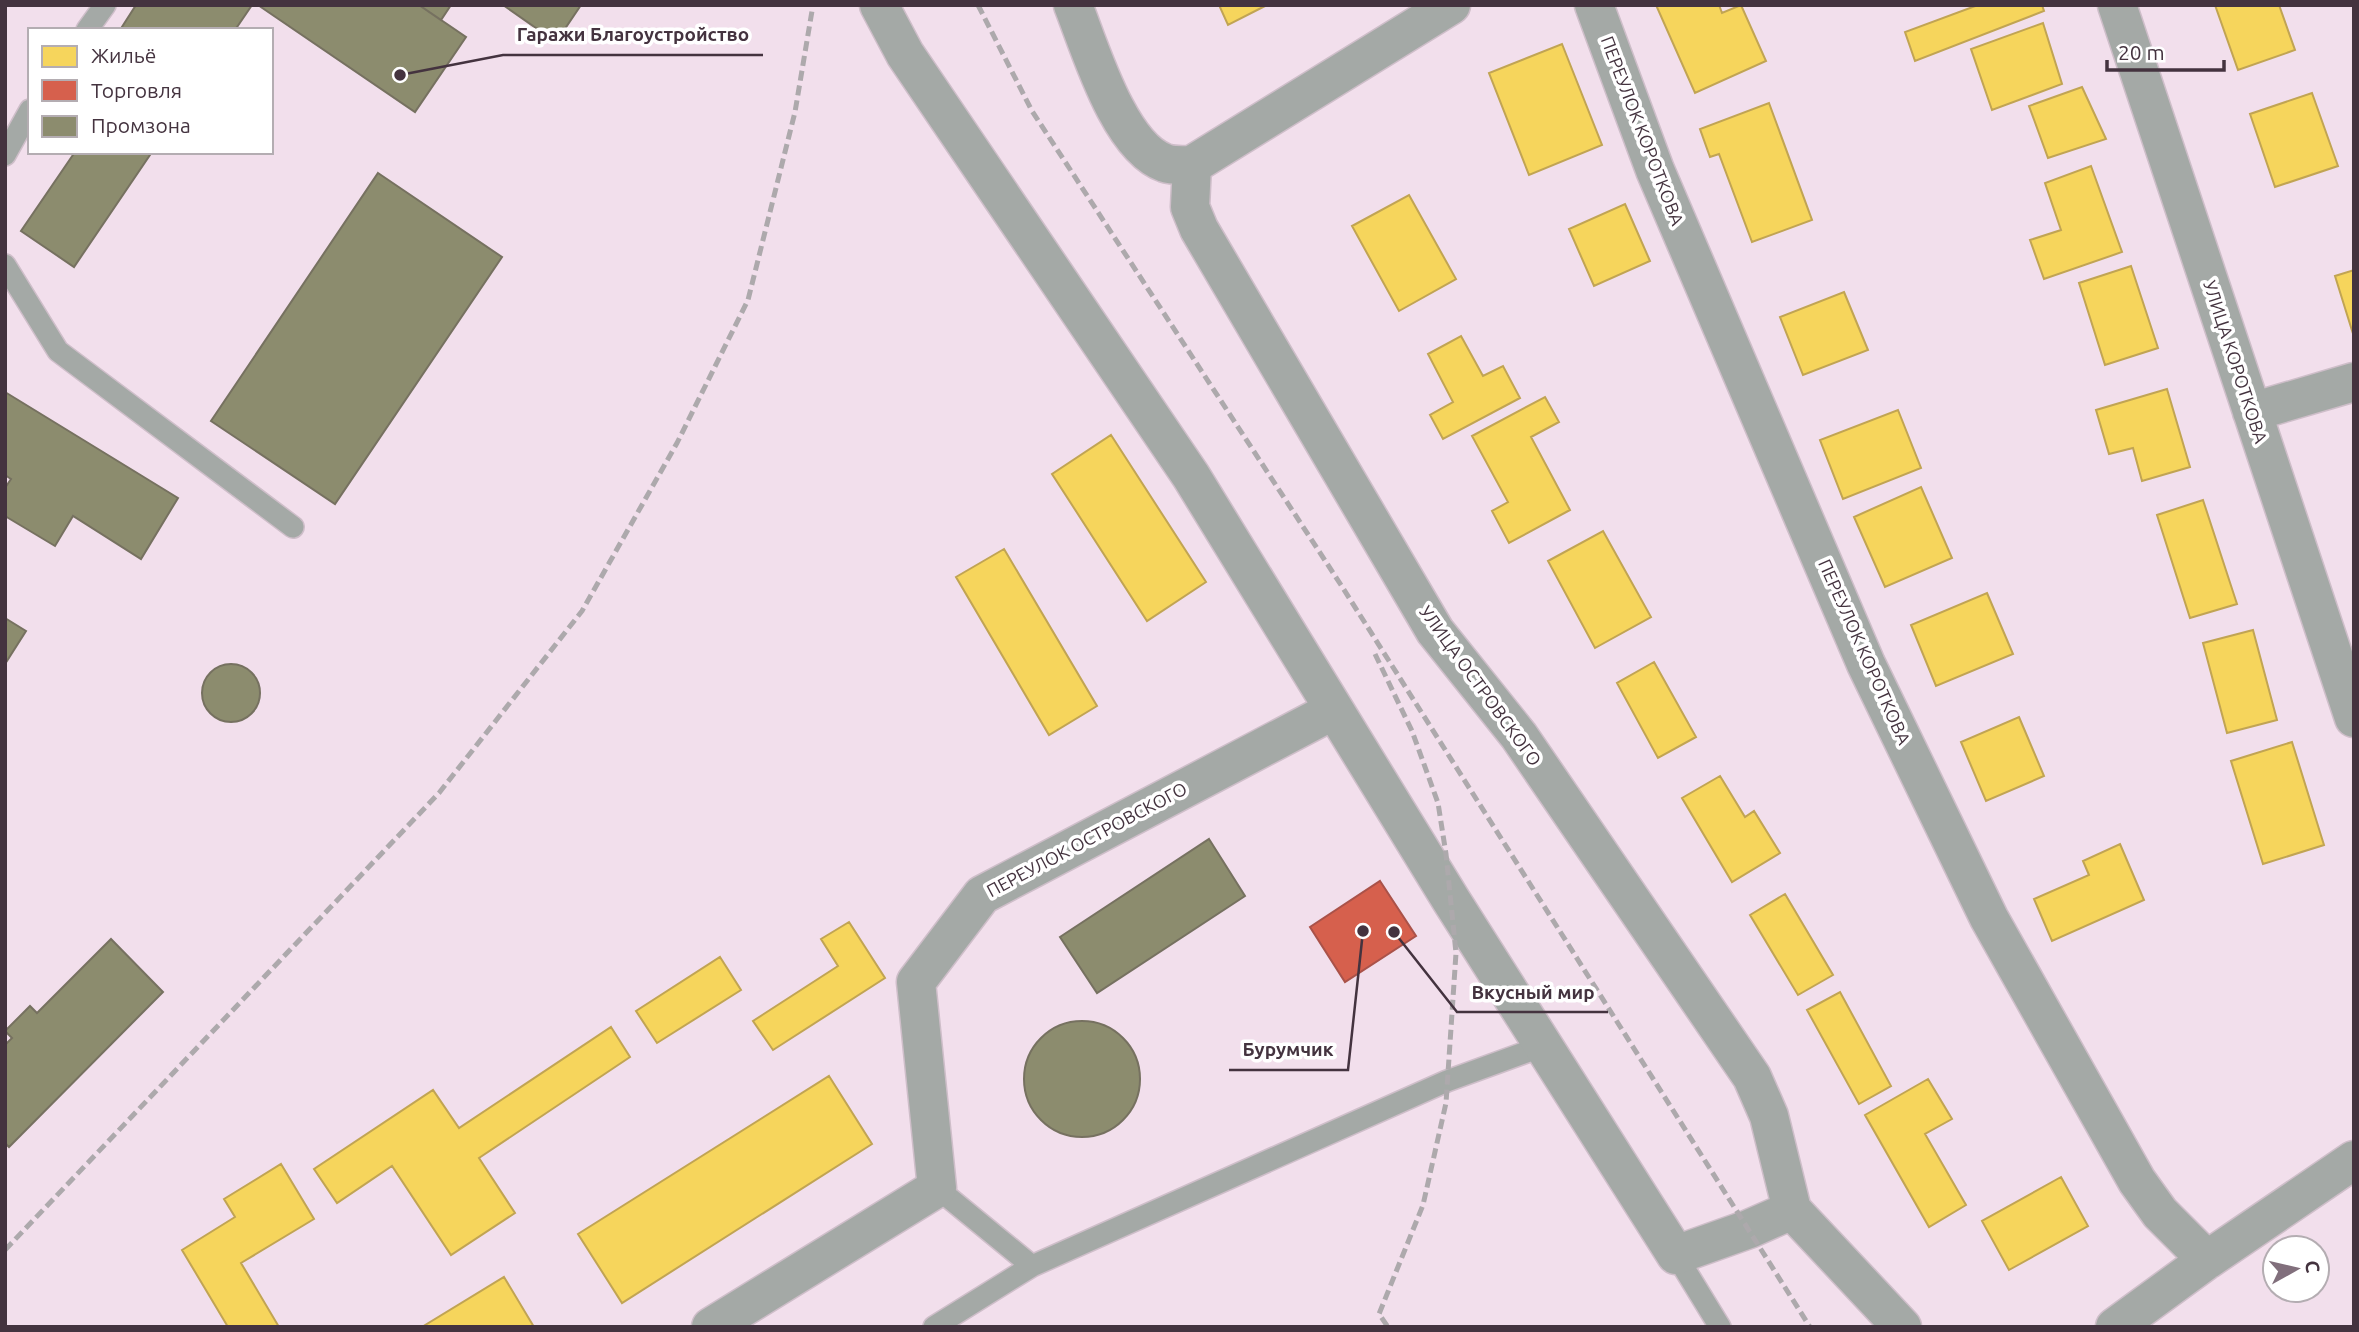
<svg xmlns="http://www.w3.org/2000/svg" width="2359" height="1332" viewBox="0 0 2359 1332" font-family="Ubuntu,sans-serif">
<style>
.homes{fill:#f6d55c;stroke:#c1a453;stroke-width:2}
.shops{fill:#d6604d;stroke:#aa5249;stroke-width:2}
.industry{fill:#8c8c6e;stroke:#767160;stroke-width:2}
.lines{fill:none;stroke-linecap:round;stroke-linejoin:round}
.lane-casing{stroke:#cebec9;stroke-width:24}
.street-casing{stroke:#cebec9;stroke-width:41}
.lane{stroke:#a4a9a6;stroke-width:21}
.street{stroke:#a4a9a6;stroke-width:38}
.rail{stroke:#ada9ac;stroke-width:5;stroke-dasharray:10 5;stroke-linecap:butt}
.labels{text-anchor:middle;stroke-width:7;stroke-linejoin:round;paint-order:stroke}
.street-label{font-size:18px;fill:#44333f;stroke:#fff}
.leader{fill:none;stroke:#44333f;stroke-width:2.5}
.callout-dot{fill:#44333f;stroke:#fff;stroke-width:2.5}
.callout-label{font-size:19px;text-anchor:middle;font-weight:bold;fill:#44333f;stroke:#fff;stroke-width:7;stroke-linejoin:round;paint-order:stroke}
</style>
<rect width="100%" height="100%" fill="#f2dfec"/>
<path class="homes" d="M1219,5H1267L1228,25Z
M1656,5H1719L1722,13L1741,5L1766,61L1695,93Z
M2042,5L2044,11L1915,61L1905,32L1978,5Z
M2215,5H2279L2295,50L2238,70Z
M2043,23L2062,84L1992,110L1971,49Z
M1562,44L1602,145L1529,175L1489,73Z
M2082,87L2106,139L2048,158L2029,106Z
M2312,93L2338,166L2275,187L2250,114Z
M1769,103L1812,220L1752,242L1719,154L1710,157L1700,129Z
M2091,166L2122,252L2044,279L2030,240L2061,230L2045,183Z
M1409,195L1456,279L1399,311L1352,226Z
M1625,204L1650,261L1594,286L1569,229Z
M2131,266L2158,348L2105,365L2079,283Z
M2354,270V337L2335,276Z
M1844,292L1868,350L1803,375L1780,317Z
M1461,336L1483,376L1503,366L1520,398L1443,439L1430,415L1453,402L1428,354Z
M2167,389L2190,467L2142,481L2133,448L2109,454L2096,410Z
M1545,397L1559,422L1531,437L1570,510L1509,543L1492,511L1508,502L1472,436Z
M1898,410L1921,468L1843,499L1820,440Z
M1111,435L1206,582L1147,621L1052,474Z
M1921,487L1952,558L1885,587L1854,517Z
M2203,500L2237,604L2190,618L2157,515Z
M1603,531L1651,617L1595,648L1548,561Z
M1004,549L1097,706L1049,735L956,577Z
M1987,593L2013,654L1936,686L1911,625Z
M2253,630L2277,720L2227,733L2203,643Z
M1654,662L1696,737L1658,758L1617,683Z
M2019,717L2044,776L1986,801L1961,742Z
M2292,742L2324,845L2263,864L2231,761Z
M1720,776L1745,817L1754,811L1780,853L1732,882L1682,798Z
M2120,844L2144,900L2052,941L2034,899L2089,875L2083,861Z
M1785,894L1833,975L1798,995L1750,915Z
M849,922L885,978L773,1050L753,1021L838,966L821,939Z
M720,957L741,990L657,1043L636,1011Z
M1840,992L1891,1086L1859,1104L1807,1010Z
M611,1027L630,1057L479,1158L515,1213L451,1255L392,1166L337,1203L314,1169L433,1090L459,1128Z
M829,1076L872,1144L622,1303L578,1234Z
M1928,1079L1952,1119L1925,1134L1966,1205L1929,1227L1865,1115Z
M281,1164L314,1219L241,1263L279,1327H228L182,1250L235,1217L224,1199Z
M2061,1177L2088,1226L2009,1270L1982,1221Z
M504,1277L534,1327H422Z"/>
<path class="shops" d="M1380,881L1416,936L1345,982L1310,927Z"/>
<path class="industry" d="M136,5H252L235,30H120Z
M258,5H419L466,37L415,112Z
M419,5H451L441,20Z
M503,5H581L556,42Z
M75,152H152L74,267L21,231Z
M378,173L502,257L335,504L211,421Z
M5,392L178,498L141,559L73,516L55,546L5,516V488L11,479L5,475Z
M5,618L26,631L5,664Z
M202 693a29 29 0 1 1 58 0a29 29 0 1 1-58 0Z
M1209,839L1245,896L1097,993L1060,937Z
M111,939L163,992L9,1147L5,1143V1045L12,1038L5,1031L30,1006L37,1013Z
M1024 1079a58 58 0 1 1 116 0a58 58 0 1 1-116 0Z"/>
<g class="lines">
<defs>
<path id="lane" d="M87,30L105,5
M5,155L30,110
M5,265L58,351L293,527
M937,1188L1032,1266
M1676,1255L1720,1327
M934,1327L1032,1266L1447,1081L1543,1046"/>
<path id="street" d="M879,5L905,54L1191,476L1451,900L1676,1255L1749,1229L1792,1210
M1073,5C1090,48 1119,147 1165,163C1173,166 1184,165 1192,165
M1594,5L1655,170L1866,664L1989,918L2137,1181L2160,1213L2207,1260
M2117,5L2354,718
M1192,165L1190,207L1199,229L1435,631L1519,736L1752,1077L1769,1116L1792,1210L1902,1327
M1192,165L1451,5
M2252,412L2354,382
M711,1327L937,1188L916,982L982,895L1334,710
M2115,1327L2207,1260L2354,1160"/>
</defs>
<use href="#lane" class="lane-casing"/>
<use href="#street" class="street-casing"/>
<use href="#lane" class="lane"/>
<use href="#street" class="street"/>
<path class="rail" d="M978,5L1032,111L1341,585L1810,1327
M1375,654L1412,731L1438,803L1446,854L1456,953L1446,1103L1423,1205L1379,1314L1388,1327
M5,1250L439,793L582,611L677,443L748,300L795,112L813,5"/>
</g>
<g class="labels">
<g class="street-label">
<text transform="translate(1642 131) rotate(69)" y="6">ПЕРЕУЛОК КОРОТКОВА</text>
<text transform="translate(2235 362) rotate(72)" y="6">УЛИЦА КОРОТКОВА</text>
<text transform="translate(1864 652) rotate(66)" y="6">ПЕРЕУЛОК КОРОТКОВА</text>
<text transform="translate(1480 686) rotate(54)" y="6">УЛИЦА ОСТРОВСКОГО</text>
<text transform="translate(1087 840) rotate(-28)" y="6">ПЕРЕУЛОК ОСТРОВСКОГО</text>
</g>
</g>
<path class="leader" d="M400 75L503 55H763M1394 932L1457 1012H1608M1363 931L1348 1070H1229"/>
<g class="callout-dot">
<circle cx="400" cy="75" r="7"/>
<circle cx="1394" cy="932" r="7"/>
<circle cx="1363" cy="931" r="7"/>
</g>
<g class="callout-label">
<text x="633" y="41">Гаражи Благоустройство</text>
<text x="1533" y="999">Вкусный мир</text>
<text x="1288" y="1056">Бурумчик</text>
</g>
<rect width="2359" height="1332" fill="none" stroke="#44333f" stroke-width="14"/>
<rect x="28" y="28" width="245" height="126" fill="#ffffff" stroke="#b4adb2" stroke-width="2"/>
<rect x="42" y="46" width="35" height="21" fill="#f6d55c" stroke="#b4adb2" stroke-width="2"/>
<text x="91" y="63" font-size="21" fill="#44333f">Жильё</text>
<rect x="42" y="80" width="35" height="21" fill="#d6604d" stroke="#b4adb2" stroke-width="2"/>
<text x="91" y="98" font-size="21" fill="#44333f">Торговля</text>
<rect x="42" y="116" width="35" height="21" fill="#8c8c6e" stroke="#b4adb2" stroke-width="2"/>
<text x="91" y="133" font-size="21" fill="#44333f">Промзона</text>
<g transform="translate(2296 1269) rotate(82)"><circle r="33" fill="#ffffff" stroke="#b4adb2" stroke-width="2"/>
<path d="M0-5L12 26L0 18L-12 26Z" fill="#816f7c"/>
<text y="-10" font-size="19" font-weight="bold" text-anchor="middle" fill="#44333f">С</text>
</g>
<path d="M2107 60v10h117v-10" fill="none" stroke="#44333f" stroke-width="3.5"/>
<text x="2118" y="60" font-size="21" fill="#44333f" stroke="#ffffff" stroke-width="5" paint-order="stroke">20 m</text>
</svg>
